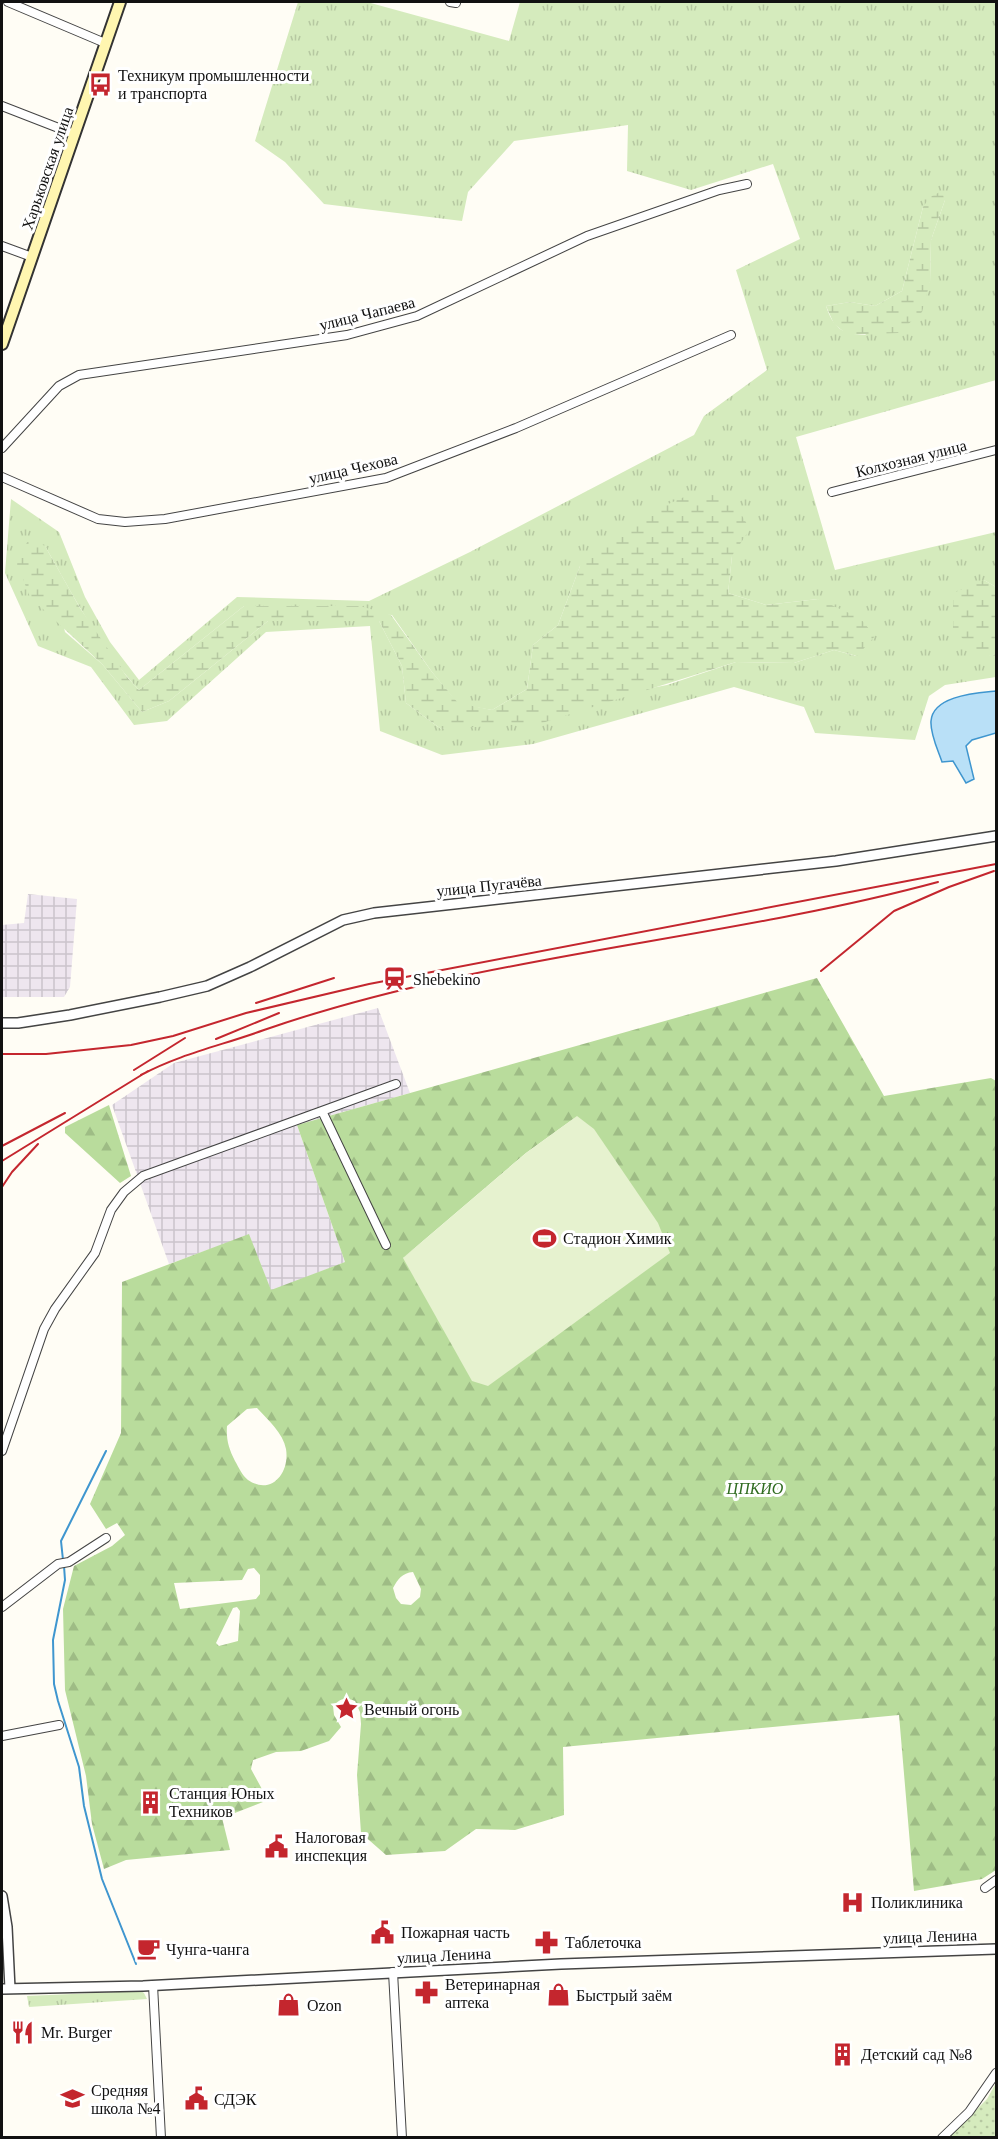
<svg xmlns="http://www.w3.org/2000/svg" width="998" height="2139" viewBox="0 0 998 2139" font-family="Georgia,serif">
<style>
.industrial{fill:url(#industrial-grid)}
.grass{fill:url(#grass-tufts);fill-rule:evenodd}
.forest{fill:url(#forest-firs);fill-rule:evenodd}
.wetland{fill:url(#wetland-marsh)}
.park{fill:url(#park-dots)}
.pitch{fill:#e6f2cf}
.water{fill:#b9e0f7;stroke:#3f96cf;stroke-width:1.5}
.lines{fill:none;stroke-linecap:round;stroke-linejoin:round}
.stream{stroke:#3f96cf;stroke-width:2}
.minor-casing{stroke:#444;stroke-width:10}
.tertiary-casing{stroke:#444;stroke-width:12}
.secondary-casing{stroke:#333;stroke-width:14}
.minor{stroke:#fff;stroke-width:8}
.tertiary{stroke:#fff;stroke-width:9}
.secondary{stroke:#fff6b0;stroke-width:10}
.rail{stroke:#c4262e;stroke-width:2}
.labels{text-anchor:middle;stroke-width:6;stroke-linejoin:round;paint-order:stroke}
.poi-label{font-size:16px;fill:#111;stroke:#fff;text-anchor:start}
.street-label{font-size:16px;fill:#111;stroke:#fff}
.park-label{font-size:16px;font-style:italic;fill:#2f6b1f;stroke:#fff}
</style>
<defs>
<pattern id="industrial-grid" width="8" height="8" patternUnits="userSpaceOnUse" patternTransform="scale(1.5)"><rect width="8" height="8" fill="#eee6ef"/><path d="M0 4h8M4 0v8" fill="none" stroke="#cbc4cc"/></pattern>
<pattern id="grass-tufts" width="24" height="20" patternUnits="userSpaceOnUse" patternTransform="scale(1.5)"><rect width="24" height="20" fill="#d5ebbd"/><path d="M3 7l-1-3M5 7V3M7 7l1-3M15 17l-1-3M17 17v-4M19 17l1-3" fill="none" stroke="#b6c8a1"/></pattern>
<pattern id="forest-firs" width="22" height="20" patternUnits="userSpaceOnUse" patternTransform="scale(1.5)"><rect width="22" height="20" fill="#b9dc9c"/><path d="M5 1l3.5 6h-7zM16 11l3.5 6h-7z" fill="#9ebc85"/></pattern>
<pattern id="wetland-marsh" width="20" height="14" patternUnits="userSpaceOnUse" patternTransform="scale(1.5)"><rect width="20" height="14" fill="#d5ebbd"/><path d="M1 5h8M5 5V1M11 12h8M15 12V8" fill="none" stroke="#b6c8a1"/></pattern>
<pattern id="park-dots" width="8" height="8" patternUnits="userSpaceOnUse" patternTransform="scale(1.5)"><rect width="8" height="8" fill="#d5ebbd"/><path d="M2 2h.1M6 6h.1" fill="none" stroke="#b6c8a1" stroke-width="1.8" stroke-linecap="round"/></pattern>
</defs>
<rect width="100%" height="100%" fill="#fffdf5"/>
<path class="industrial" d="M28,894L77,899L70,987L64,997H2V925L24,923Z
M378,1008L410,1093L297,1125L345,1262L271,1291L249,1235L169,1264L112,1105L174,1063Z"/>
<path class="grass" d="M298,2H367L509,41L520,2H996V380L796,437L835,570L996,532V587L984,580L982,657L996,654V677L945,685L929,696L915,740L815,733L804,707L734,687L533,744L442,755L380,731L370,626L266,632L167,721L134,725L91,667L38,646L5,573L11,499L59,532L85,597L110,642L139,680L237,597L369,601L470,552L694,435L704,416L767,370L736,270L800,239L773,164L691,190L627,171L628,125L514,141L468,192L462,221L324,204L285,162L255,141ZM945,200L931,240L930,282L865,335C842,335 833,327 826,306L850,302L875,306L902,291L923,207ZM45,546C73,595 100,648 139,690L244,606L392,615L432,672L458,704L492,710L527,689L533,645L558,625L580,566L732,556L728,593L766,605L818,599L856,656L834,650L794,663L736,662L667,685L441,729L406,703L402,666L379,621H268L169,701L142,712L102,664L65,632Z
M141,1991L144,1993L147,1999L29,2007L27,1996Z"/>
<path class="forest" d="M817,978L884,1096L991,1078L996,1081V1870L982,1879L914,1891L899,1715L563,1747L564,1815L515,1830L476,1829L445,1851L386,1855L361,1833L357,1775L361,1724L360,1712L355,1701C345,1697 341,1698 333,1706L334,1715L341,1727L329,1741L301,1751L276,1752L253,1760L251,1769L263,1791V1802L222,1818L230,1850L126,1860L104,1869L92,1824L86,1776L65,1690L63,1609L74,1566L112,1546L125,1535L117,1523L106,1529L90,1504L121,1433L122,1282L249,1234L271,1290L345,1262L297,1125ZM576,1117L403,1258L526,1153ZM257,1408C268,1420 283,1433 286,1449C290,1473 271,1496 248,1480C242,1475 239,1468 235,1461C229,1449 226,1440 227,1426L247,1409ZM254,1568L260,1575V1594L256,1599L180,1609L174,1583L242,1580L248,1569ZM413,1572L421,1589L420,1597L411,1605L401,1604L396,1598L393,1588C398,1579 402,1573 413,1572ZM237,1607L240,1611L238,1641L219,1646L216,1643L233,1608Z
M109,1105L131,1176L120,1183L65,1133V1127Z"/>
<path class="wetland" d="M942,191L945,200L931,240L930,282L922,312L898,333L848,335L834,324L826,306L850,302L875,306L902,291L923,207L930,197Z
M691,494L730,496L750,529L732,556L728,593L766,605L818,599L860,618L875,636L857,656L834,650L794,663L736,662L542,723L441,729L406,703L402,666L379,621H268L169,701L142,712L102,664L30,597L17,564L29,538L45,546L80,608L127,677L139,690L244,606H360L391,615L432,672L458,703L492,710L527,689L533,645L558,625L580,566L634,519Z
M984,580L996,587V654L982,658L953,629V593Z"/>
<path class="park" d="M996,2083V2137H949L987,2099Z"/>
<path class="pitch" d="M577,1116L594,1129L658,1223L670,1253L488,1386L472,1381L403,1258L526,1153Z"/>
<path class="water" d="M996,691V733L972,740L966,746L974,779L966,783L953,761L942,762C938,750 930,734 931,721C933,695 978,693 996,691Z"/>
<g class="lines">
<path class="stream" d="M63,1560L61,1541L106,1451
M64,1566L65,1580L53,1640L54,1684L58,1701L79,1767L84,1806L102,1879L136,1964"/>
<defs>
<path id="minor" d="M8,2L105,43
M450,2L456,3
M2,106L74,134
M2,246L32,257
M2,448L59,386L79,375L347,335L417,316L587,236L719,190L747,184
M2,477L98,519L125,522L165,519L386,478L516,428L731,335
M832,492L996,450
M322,1111L386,1245
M2,1451L44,1329L55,1309L95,1253L111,1210L124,1192L143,1176L396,1084
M2,1607L58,1564L69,1562L106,1538
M2,1736L59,1725
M985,1888L996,1880
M393,1972L402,2138
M153,1985L161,2138
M942,2138L969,2112L996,2073"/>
<path id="tertiary" d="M2,1023H18L70,1015L160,997L207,986L250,967L343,920L374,913L836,861L996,836
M2,1896L7,1927L10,1989
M2,1989L143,1986L561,1964L996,1949"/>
<path id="secondary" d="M2,344L120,2"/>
</defs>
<use href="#minor" class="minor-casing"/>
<use href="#tertiary" class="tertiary-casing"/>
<use href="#secondary" class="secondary-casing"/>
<use href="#minor" class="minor"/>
<use href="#tertiary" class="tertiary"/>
<use href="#secondary" class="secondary"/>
<path class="rail" d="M821,971L894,911L949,887L994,871
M256,1003L334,978
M216,1039L279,1013
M2,1054H46L131,1045L173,1036L246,1013L369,984L996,864
M134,1070L185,1038
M141,1075C180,1054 223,1045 264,1030C482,954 716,942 938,882
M2,1146L65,1113
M2,1161L148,1071
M2,1187L12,1172L38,1144"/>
</g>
<defs>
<symbol id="bus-bare" viewBox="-9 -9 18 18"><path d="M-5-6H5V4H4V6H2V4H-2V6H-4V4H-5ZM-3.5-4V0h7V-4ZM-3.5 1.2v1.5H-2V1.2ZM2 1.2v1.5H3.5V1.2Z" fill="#c4262e" stroke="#fff" stroke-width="2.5" paint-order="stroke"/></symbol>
<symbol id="station-bare" viewBox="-9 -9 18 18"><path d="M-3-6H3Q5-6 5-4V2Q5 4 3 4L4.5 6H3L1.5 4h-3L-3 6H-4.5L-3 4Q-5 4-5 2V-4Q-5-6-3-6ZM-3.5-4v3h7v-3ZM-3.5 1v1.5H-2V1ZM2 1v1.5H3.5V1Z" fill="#c4262e" stroke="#fff" stroke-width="2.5" paint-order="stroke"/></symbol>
<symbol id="stadium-bare" viewBox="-9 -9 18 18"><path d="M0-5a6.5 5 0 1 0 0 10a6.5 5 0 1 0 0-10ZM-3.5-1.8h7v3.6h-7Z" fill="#c4262e" stroke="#fff" stroke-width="2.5" paint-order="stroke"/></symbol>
<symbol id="sight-bare" viewBox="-9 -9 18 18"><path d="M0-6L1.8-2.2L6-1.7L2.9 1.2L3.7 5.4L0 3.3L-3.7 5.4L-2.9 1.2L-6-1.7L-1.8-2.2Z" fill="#c4262e" stroke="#fff" stroke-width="2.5" paint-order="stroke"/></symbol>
<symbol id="building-bare" viewBox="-9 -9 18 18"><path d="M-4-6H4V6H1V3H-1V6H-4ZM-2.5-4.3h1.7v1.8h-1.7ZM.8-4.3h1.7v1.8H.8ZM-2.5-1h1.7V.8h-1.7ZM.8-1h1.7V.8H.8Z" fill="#c4262e" stroke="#fff" stroke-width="2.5" paint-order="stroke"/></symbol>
<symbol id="civic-bare" viewBox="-9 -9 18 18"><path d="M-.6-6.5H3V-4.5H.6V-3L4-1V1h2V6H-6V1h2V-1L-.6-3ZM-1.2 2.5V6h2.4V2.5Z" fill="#c4262e" stroke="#fff" stroke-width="2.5" paint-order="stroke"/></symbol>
<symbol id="hospital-bare" viewBox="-9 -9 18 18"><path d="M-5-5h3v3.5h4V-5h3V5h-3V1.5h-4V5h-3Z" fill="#c4262e" stroke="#fff" stroke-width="2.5" paint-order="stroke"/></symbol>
<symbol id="pharmacy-bare" viewBox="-9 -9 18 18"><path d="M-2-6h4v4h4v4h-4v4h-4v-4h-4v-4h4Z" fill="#c4262e" stroke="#fff" stroke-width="2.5" paint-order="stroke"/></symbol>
<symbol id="cafe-bare" viewBox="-9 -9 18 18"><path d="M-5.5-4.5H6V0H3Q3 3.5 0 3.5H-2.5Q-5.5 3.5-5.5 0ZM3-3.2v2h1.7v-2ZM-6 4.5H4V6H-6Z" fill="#c4262e" stroke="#fff" stroke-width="2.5" paint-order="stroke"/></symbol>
<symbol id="shop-bare" viewBox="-9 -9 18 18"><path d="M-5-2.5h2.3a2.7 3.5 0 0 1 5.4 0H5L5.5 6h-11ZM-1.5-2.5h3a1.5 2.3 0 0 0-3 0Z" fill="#c4262e" stroke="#fff" stroke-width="2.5" paint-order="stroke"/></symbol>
<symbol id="restaurant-bare" viewBox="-9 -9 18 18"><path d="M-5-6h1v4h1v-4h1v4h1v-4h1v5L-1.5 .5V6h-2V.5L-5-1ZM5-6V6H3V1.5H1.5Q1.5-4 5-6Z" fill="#c4262e" stroke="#fff" stroke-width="2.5" paint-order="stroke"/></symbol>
<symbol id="school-bare" viewBox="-9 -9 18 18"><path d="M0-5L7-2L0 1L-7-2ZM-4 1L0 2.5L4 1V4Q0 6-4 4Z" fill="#c4262e" stroke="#fff" stroke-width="2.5" paint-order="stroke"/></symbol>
</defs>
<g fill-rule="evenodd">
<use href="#bus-bare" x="84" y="68" width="33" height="33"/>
<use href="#station-bare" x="378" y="962" width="33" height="33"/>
<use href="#stadium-bare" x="528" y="1222" width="33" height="33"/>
<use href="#sight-bare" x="330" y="1692" width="33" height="33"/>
<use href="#building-bare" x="134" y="1786" width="33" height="33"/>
<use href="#civic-bare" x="260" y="1830" width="33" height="33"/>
<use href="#hospital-bare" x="836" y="1886" width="33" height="33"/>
<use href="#civic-bare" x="366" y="1916" width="33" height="33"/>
<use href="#pharmacy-bare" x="530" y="1926" width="33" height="33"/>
<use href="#cafe-bare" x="132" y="1932" width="33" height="33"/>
<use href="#pharmacy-bare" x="410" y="1976" width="33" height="33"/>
<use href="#shop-bare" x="542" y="1978" width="33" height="33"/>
<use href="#shop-bare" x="272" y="1988" width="33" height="33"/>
<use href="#restaurant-bare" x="6" y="2016" width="33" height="33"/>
<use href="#building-bare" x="826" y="2038" width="33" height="33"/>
<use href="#school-bare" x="56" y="2082" width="33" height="33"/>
<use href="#civic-bare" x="180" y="2082" width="33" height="33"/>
</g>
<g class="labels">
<g class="poi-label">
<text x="118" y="81">Техникум промышленности<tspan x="118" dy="18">и транспорта</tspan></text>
<text x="413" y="985">Shebekino</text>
<text x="563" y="1244">Стадион Химик</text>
<text x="364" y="1715">Вечный огонь</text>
<text x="169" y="1799">Станция Юных<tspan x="169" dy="18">Техников</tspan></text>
<text x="295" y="1843">Налоговая<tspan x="295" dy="18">инспекция</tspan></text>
<text x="871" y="1908">Поликлиника</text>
<text x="401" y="1938">Пожарная часть</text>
<text x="565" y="1948">Таблеточка</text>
<text x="166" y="1955">Чунга-чанга</text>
<text x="445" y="1990">Ветеринарная<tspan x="445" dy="18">аптека</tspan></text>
<text x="576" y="2001">Быстрый заём</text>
<text x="307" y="2011">Ozon</text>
<text x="41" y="2038">Mr. Burger</text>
<text x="861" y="2060">Детский сад №8</text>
<text x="91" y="2096">Средняя<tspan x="91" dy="18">школа №4</tspan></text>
<text x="214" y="2105">СДЭК</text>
</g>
<g class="street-label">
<text transform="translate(47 168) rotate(-71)" y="6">Харьковская улица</text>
<text transform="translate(367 313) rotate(-14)" y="6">улица Чапаева</text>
<text transform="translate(911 458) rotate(-14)" y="6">Колхозная улица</text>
<text transform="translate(353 468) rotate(-13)" y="6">улица Чехова</text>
<text transform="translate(489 885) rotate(-6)" y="6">улица Пугачёва</text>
<text transform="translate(930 1936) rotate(-2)" y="6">улица Ленина</text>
<text transform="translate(444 1955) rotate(-3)" y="6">улица Ленина</text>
</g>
<g class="park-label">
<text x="755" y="1494">ЦПКИО</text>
</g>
</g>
<rect width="998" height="2139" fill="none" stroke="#111111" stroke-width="6"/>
</svg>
